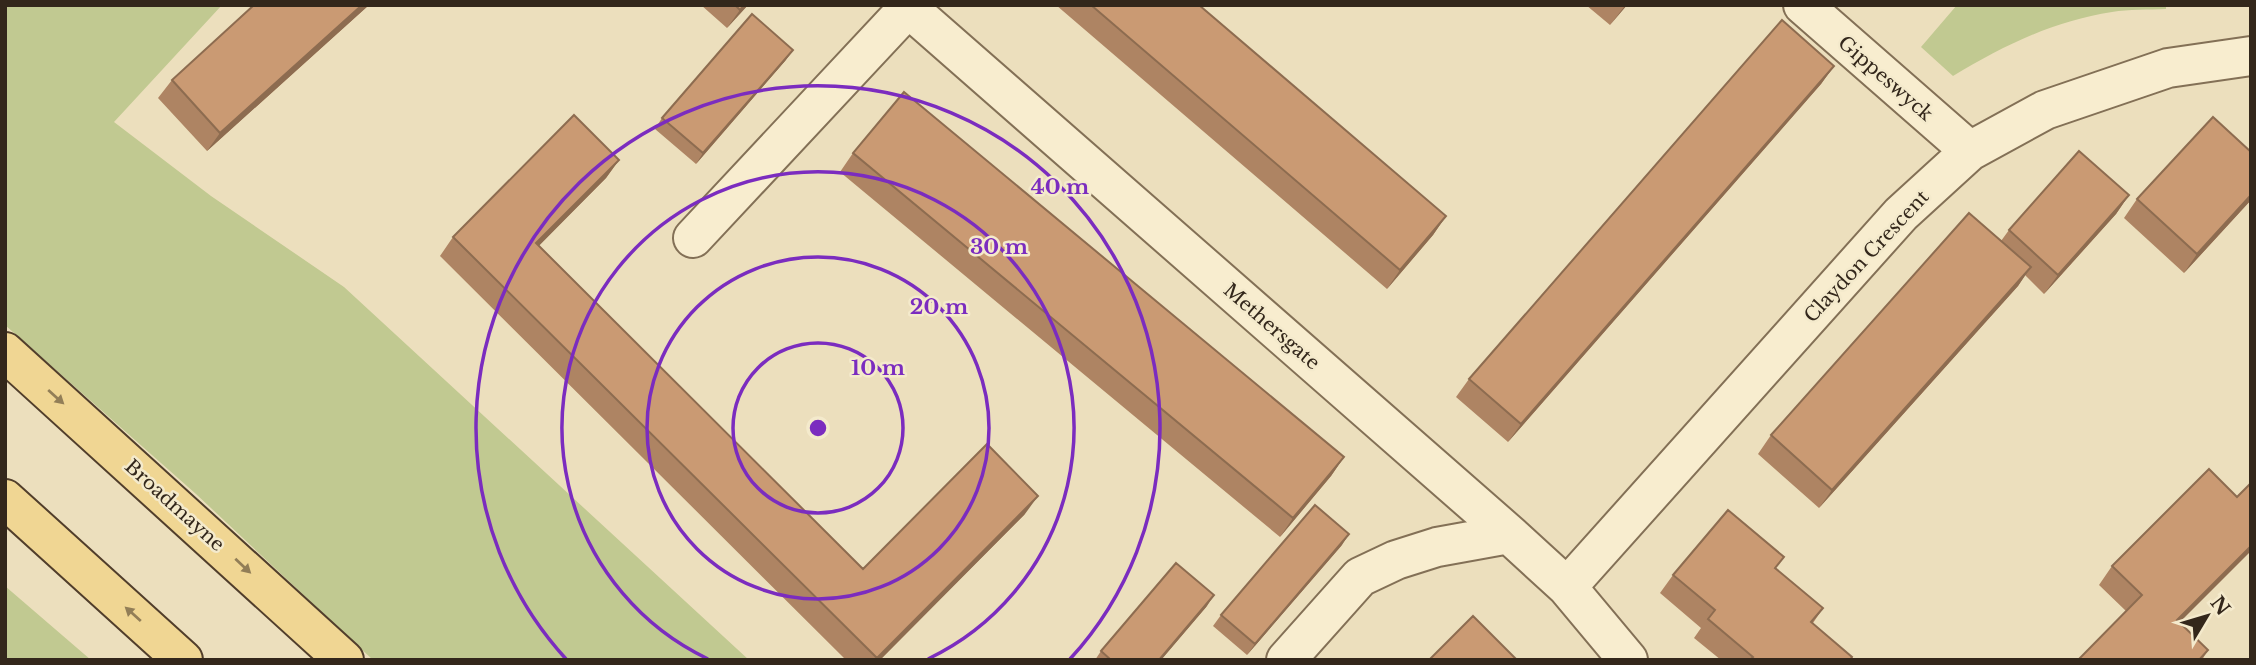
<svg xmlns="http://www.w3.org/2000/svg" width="2256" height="665" viewBox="0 0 2256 665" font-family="'Libre Baskerville',serif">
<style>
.green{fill:#c1c991}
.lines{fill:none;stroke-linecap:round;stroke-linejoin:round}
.street-casing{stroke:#837056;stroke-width:42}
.primary-casing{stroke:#513e2b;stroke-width:42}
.street{stroke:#f8edcf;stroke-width:38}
.primary{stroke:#f0d693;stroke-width:38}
.wall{fill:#ae8463}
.shaded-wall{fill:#8d6c50}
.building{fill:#ca9a73;stroke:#8d6c50;stroke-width:2}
.oneway{fill:#927e57}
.ring{fill:none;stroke:#7b2cbf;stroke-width:3.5}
.labels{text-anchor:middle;stroke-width:5;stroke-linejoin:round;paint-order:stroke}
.street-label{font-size:19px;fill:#33271b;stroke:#f4eacc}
.centre{fill:#7b2cbf;stroke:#f4eacc;stroke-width:3.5}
.ring-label{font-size:21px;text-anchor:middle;font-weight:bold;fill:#7b2cbf;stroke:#f4eacc;stroke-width:5;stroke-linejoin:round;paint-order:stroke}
</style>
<rect width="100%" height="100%" fill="#ecdfbd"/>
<path class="green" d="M5,5H222L114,122L211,196L344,287L749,660H373L196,494L5,325Z
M1957,5H2166V9C2148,10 2129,9 2112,12C2053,21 2003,46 1953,76L1921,47Z
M5,586L91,660H5Z"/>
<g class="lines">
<defs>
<path id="street" d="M905,5L1509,534L1567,587L1628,660
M1803,5L1970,151
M693,238L908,8
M1567,587L1901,214L1970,151L2045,110L2168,68L2251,56
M1286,660L1360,577L1396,560L1437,547L1509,534"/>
<path id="primary" d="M5,352L344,660
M5,499L183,660"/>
</defs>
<use href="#street" class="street-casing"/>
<use href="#primary" class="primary-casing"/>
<use href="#street" class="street"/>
<use href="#primary" class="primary"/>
</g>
<path class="wall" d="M254,5H369L207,151L158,98L172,80Z
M701,5H748L727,28Z
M1056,5H1199L1446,216L1433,235L1387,289Z
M1586,5H1627L1610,25Z
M793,50L785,61L696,164L655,129L662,118Z
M1834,66L1821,84L1508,442L1456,397L1469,379Z
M2251,152V200L2184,273L2124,218L2137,199Z
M853,153L1344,457L1331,476L1280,537L840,172Z
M619,160L606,178L538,246L863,569L1025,514L880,660H846L440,256L453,237Z
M2129,195L2116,214L2044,294L2025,275L2018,286L1819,508L1758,454L1771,435L2001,241L2009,230Z
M2237,497L2180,622L2208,650L2202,660H2078L2126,611L2099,585L2112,566Z
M1342,545L1247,655L1213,626L1221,615Z
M1776,569L1823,608L1813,623L1850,660H1721L1694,638L1701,628L1660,593L1673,575Z
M1207,606L1161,660H1095L1101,651Z"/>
<path class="shaded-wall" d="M362,5H369L207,151L220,133Z
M744,5H748L727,28L740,10Z
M1625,5H1627L1610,25L1624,7Z
M793,50L785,61L696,164L703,153Z
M1834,66L1821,84L1508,442L1521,424Z
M619,160L606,178L523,262L536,243Z
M2129,195L2116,214L2044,294L2058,275Z
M2251,195V200L2184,273L2197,254Z
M1446,216L1433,235L1387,289L1400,270Z
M2031,267L2018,286L1819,508L1832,490Z
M1344,457L1331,476L1280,537L1293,518Z
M1038,496L1025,514L880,660H875Z
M1349,534L1342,545L1247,655L1255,644Z
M2251,546V551L2164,638L2177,620Z
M1214,595L1207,606L1161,660H1159Z"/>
<path class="building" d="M254,5H362L220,133L172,80Z
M735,5H744L740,10Z
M1091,5H1199L1446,216L1400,270Z
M752,14L793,50L703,153L662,118Z
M1782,20L1834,66L1521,424L1469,379Z
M904,92L1344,457L1293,518L853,153Z
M574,115L619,160L536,243L863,569L987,444L1038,496L877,658L453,237Z
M2213,117L2251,152V195L2197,254L2137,199Z
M2079,151L2129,195L2058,275L2009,230Z
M1969,213L2031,267L1832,490L1771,435Z
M2209,469L2237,497L2251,483V546L2177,620L2208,650L2199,660H2078L2142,595L2112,566Z
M1315,505L1349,534L1255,644L1221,615Z
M1728,510L1784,557L1775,568L1823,608L1811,622L1852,657L1850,660H1750L1753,657L1708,619L1715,610L1673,575Z
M1176,563L1214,595L1159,660H1111L1101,651Z
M1473,616L1517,660H1429Z"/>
<defs><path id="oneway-solid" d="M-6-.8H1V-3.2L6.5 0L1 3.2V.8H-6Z" transform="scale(1.75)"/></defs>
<g class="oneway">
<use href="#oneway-solid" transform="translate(56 397) rotate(42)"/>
<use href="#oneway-solid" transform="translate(243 566) rotate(43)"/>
<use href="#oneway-solid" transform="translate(133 614) rotate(-138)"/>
</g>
<g class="ring">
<circle cx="818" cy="428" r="85"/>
<circle cx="818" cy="428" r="171"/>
<path d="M708 659A256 256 0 1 1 928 659"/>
<path d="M566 659A342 342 0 1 1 1070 659"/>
</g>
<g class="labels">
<g class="street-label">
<text transform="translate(1886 78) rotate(41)" y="7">Gippeswyck</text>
<text transform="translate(1866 256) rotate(-47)" y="7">Claydon Crescent</text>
<text transform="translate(1272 326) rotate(41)" y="7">Methersgate</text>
<text transform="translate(175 505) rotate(42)" y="7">Broadmayne</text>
</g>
</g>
<circle cx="818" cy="428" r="10" class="centre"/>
<g class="ring-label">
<text x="1060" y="194">40 m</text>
<text x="999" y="254">30 m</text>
<text x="939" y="314">20 m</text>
<text x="878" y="375">10 m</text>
</g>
<rect width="2256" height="665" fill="none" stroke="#33271b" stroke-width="14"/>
<g transform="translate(2207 616) rotate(52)" stroke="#f4eacc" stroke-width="5" paint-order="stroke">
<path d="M0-5L12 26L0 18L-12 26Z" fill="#33271b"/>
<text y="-10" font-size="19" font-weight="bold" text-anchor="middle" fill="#33271b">N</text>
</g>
</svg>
